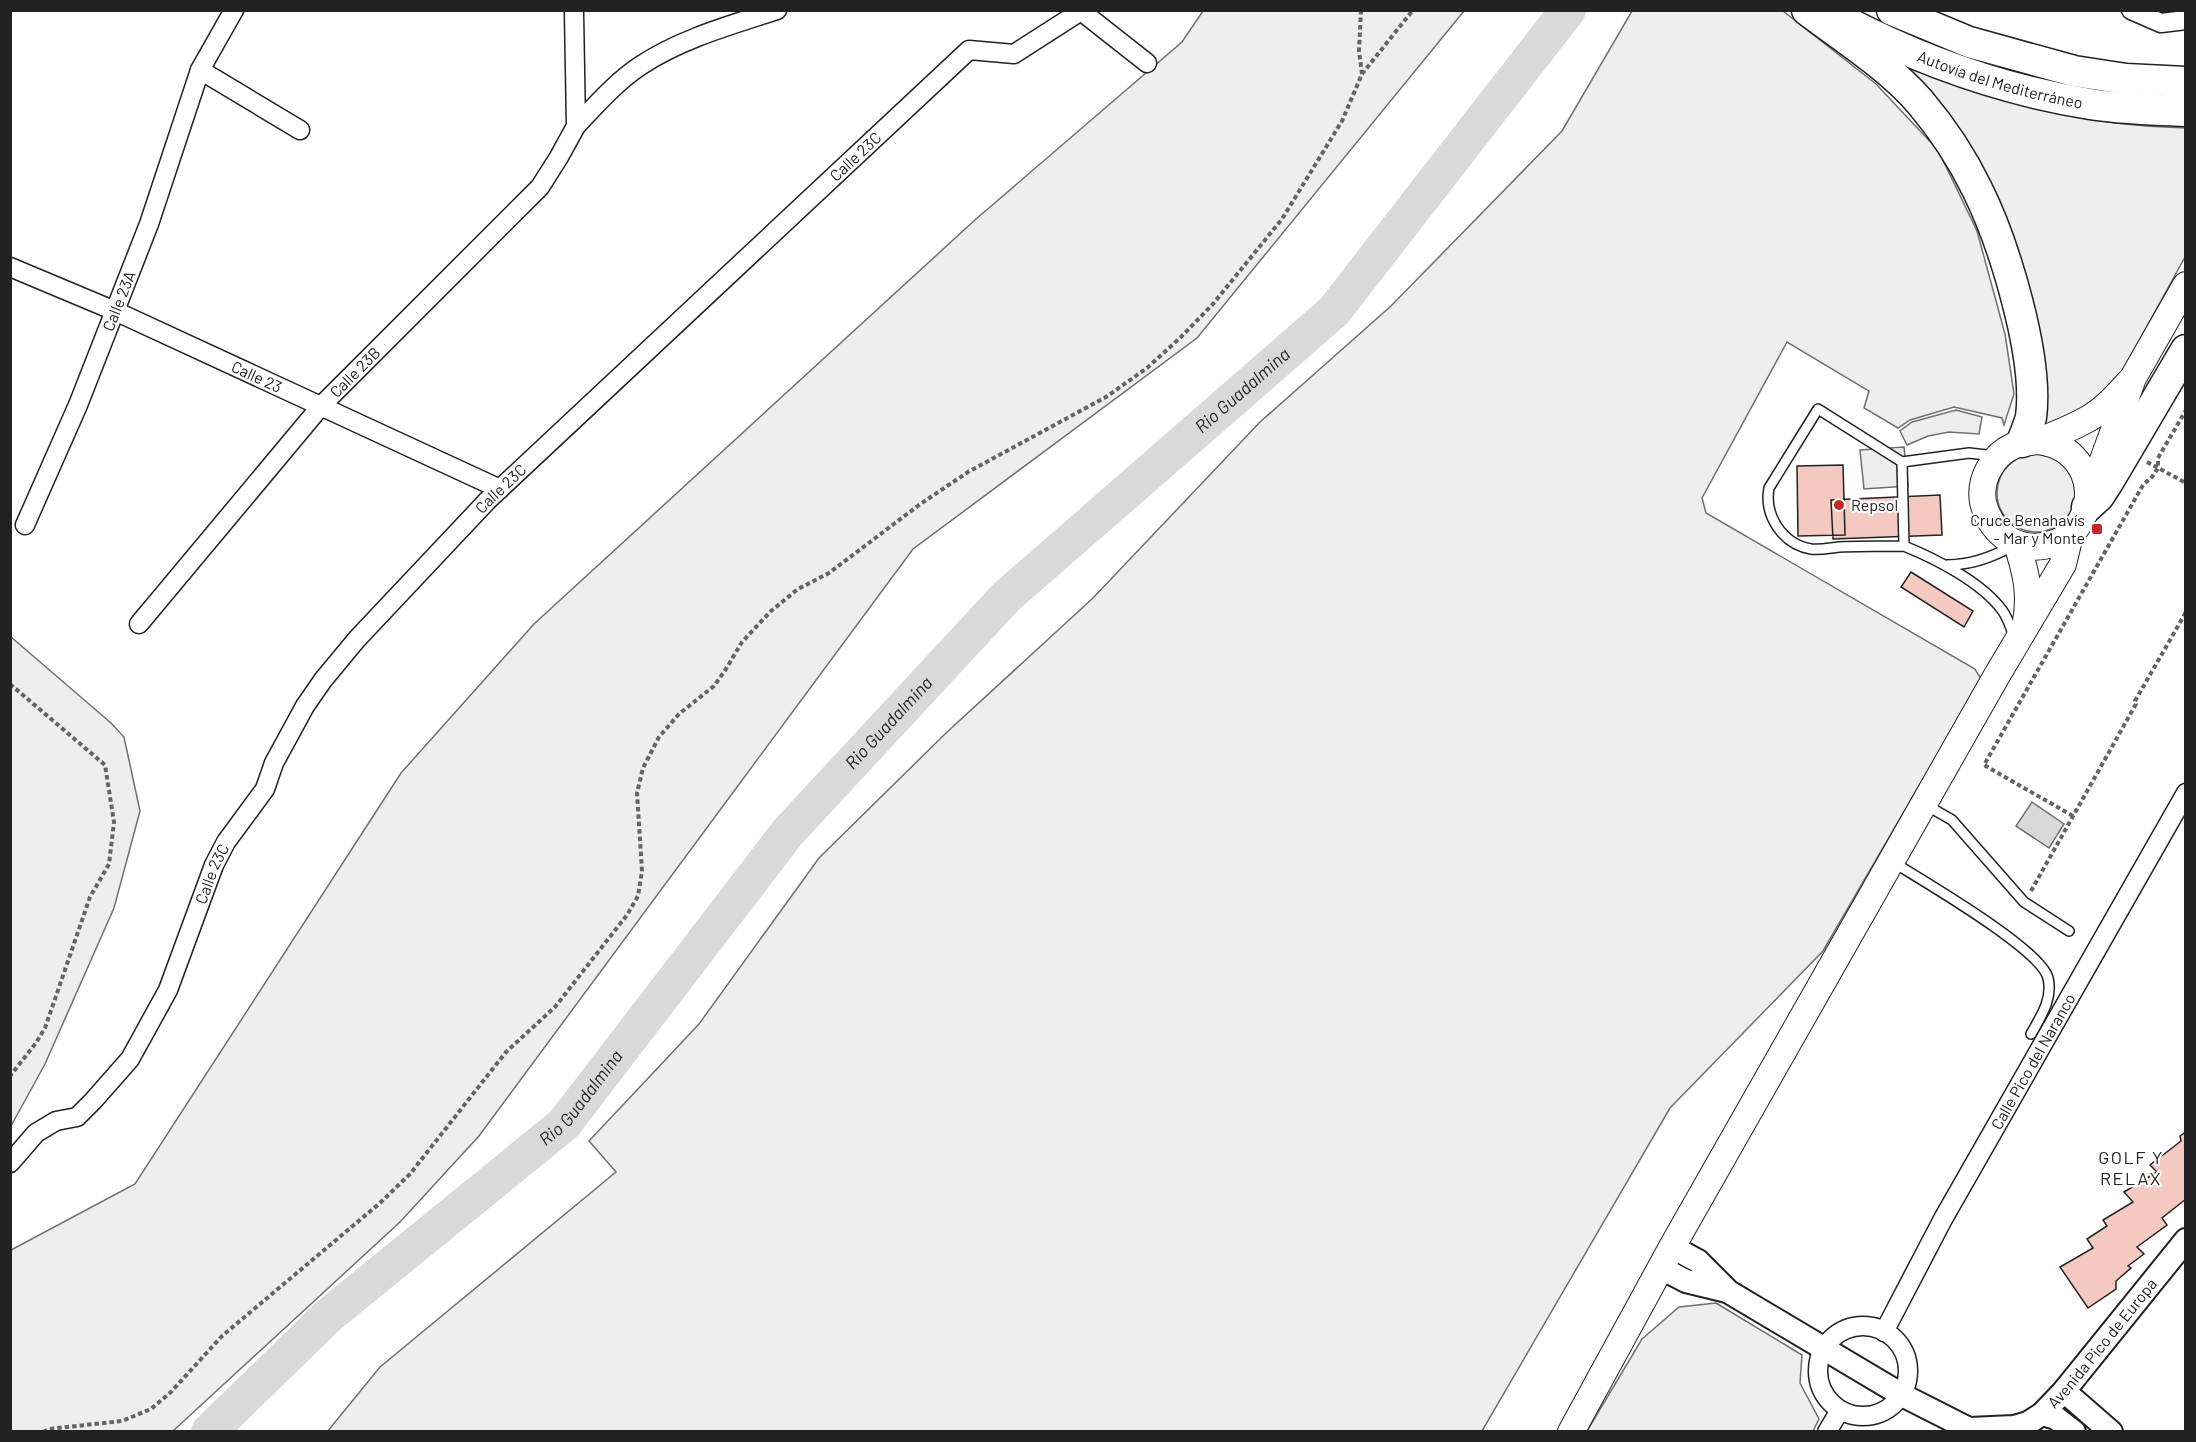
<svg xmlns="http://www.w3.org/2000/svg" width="2196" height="1442" viewBox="0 0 2196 1442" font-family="Barlow,sans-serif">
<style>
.green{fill:#eee;stroke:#6f6f6f;stroke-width:1.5}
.parking{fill:#ededed;stroke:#6f6f6f;stroke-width:1.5}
.water{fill:#d9d9d9;stroke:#6f6f6f;stroke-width:1.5}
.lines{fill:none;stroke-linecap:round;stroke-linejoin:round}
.river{stroke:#d9d9d9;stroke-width:36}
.building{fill:#f3c9c0;stroke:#222;stroke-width:1.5}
.service-casing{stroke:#222;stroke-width:12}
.minor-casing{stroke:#222;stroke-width:21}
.tertiary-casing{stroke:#222;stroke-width:26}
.secondary-casing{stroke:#222;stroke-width:28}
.trunk-casing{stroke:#222;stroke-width:33}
.path{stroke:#646464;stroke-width:4;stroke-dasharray:4.5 3;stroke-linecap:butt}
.service{stroke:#fff;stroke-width:9}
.minor{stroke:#fff;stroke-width:18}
.tertiary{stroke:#fff;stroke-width:22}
.secondary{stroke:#fff;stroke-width:26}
.trunk{stroke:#fff;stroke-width:30}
.poi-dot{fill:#c62828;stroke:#fff;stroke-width:2}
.labels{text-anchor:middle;stroke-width:4.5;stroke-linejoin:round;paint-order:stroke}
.street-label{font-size:16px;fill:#222;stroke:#fff}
.poi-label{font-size:16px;fill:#222;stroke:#fff;text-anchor:start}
.water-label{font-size:18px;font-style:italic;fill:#222;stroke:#fff}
.neighbourhood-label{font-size:18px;letter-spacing:1.5px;fill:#222;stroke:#fff}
</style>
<rect width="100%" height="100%" fill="#fff"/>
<path class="green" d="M1203,11H1464L1197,338L913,549L479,1136L400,1222L173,1431L11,1432V1250L135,1184L401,773L534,624L976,219L1182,42Z
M1632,11H1783L1876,84L1938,150L1977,231L2005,334L2014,394L2004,425L2002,418L1954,407L1910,420L1898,428L1864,408L1869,391L1787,342L1702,498L1706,513L1975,669L1981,679L1823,951L1670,1108L1482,1431L327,1432L380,1367L616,1172L589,1141L699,1024L819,858L946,733L1093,598L1260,422L1391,306L1562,131Z
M1890,60C1943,78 1997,100 2053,112C2097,122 2141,127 2185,128V257L2121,373L2102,398L2043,427L2013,258Z
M1997 493a39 39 0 1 1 78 0a39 39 0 1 1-78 0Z
M11,637L111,723L124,737L140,811L114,908L45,1064L11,1126Z
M1716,1303L1802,1355L1800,1383L1819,1419L1813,1431H1587L1642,1339L1679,1307Z"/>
<path class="parking" d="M1956,410L1982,417L1979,434L1949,432L1928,436L1907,445L1900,431L1912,422Z
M1904,447L1908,486L1864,489L1860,450Z"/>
<path class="water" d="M2032,802L2064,824L2049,848L2016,826Z"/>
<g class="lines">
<path class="river" id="s1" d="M209,1432L328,1316L564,1124L788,832L1006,597L1334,311L1568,10"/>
</g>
<path class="building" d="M1843,465L1845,535L1798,536L1797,466Z
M1940,495L1942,535L1833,539L1831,500Z
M1911,572L1973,611L1964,627L1901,587Z
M2186,1132V1199L2162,1218L2167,1225L2137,1247L2144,1254L2128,1266L2131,1268L2116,1281V1289L2088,1308L2060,1267L2093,1248L2087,1239L2107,1226L2103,1220L2133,1202L2124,1192L2157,1172L2150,1165L2181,1141L2180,1136Z"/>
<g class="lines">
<defs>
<path id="service" d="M1902,462L1904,546C1936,559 1981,582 2002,610C2008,618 2011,628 2014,637
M1904,546C1882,546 1860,546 1839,547C1829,548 1821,550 1811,549C1782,544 1764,515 1769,488L1818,409L1902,462L1969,453L1995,456
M1947,565C1971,565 1991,558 2012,546
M1926,805L1952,820L2024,902L2069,931
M1893,862C1923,881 2041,949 2048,978C2053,999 2041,1016 2031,1034"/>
<g id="minor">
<path d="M2131,10L2161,23L2186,20"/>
<path d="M200,70L300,130"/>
<path d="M576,126C596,105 616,82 640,66C680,39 731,25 777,10"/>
<path id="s2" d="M10,267L115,311L500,489"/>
<path id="s3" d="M25,525L78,405L149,224L200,70L234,10"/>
<path id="s4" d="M139,624L321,406L540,187L559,157L576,126L574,13"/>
<path id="s5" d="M10,1163L36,1133L56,1121L77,1117L93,1101L130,1059L168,990L214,865L226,842L265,789L274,763L305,706L323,680L357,639L488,500L969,50L1014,54L1081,11L1147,63"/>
<circle cx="1863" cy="1371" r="45"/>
<path id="s6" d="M1884,1332L1943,1219L2186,793"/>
<path d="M1827,1432L1840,1410"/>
</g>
<g id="tertiary">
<path id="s7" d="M1672,1247L1698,1261L1729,1292L1902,1395L1969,1429L2014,1427L2028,1423L2042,1414L2064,1391L2186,1240"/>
<path d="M1661,1268L1686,1281L1727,1291"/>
<path d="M2064,1391L2111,1432"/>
<path d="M2042,1414L2056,1418L2074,1432"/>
</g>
<path id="secondary" d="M2037,441C2050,443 2063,446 2073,457C2099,483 2090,530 2055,543C2041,548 2025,548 2011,541C1996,532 1987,519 1983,502C1979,479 1993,455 2013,446C2022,442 2031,443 2040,440C2055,435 2071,428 2086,420C2105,410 2118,394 2133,378
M2089,491L2103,460L2133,378L2186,285
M2017,544C2026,573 2031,592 2026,622
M1571,1432L1672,1247L1996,677L2063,564L2070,535"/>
<g id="trunk">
<path d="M1807,10C1844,38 1890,67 1920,102C1942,128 1962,158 1977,189C2004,243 2039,357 2031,417C2029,425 2025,434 2022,442"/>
<path d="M1892,10L1969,42L2074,71L2126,79L2186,82"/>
<path id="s8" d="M1841,19C1919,60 2003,90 2090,104C2121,109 2154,110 2186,111"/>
<path d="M2087,507L2099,496L2108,482L2186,350"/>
</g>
</defs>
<use href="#service" class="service-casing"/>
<use href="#minor" class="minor-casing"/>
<use href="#tertiary" class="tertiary-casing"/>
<use href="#secondary" class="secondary-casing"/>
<use href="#trunk" class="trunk-casing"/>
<path class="path" d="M1361,10L1359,51L1362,74
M2147,462L2186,483
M10,684L105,765L114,822L109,864L90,897L45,1028L36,1043L10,1076
M2073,816L1984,765L2143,485L2152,477L2158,468V458L2186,410
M2031,891L2136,704L2135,701L2186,612
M43,1432L49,1429L122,1421L151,1409L171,1392L222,1336L380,1203L410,1174L506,1052L555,1007L627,915L638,896L642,871L637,793L643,768L659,737L679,714L714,686L726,669L742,642L771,611L798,589L829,573L919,505L968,472L1106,397L1147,368L1181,337L1213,304L1282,219L1342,121L1362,74L1413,10"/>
<use href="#service" class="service"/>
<use href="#minor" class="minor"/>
<use href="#tertiary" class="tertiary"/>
<use href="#secondary" class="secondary"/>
<use href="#trunk" class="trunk"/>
</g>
<g class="poi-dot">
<circle cx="1839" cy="505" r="6"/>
<rect x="2091" y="523" width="12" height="12" rx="3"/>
</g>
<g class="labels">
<g class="street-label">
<text dy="6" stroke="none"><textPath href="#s8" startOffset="171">Autovía del Mediterráneo</textPath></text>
<text dy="6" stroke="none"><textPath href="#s5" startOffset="1338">Calle 23C</textPath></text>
<text dy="6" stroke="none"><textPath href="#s3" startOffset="243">Calle 23A</textPath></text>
<text dy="6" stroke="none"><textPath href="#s4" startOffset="332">Calle 23B</textPath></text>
<text dy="6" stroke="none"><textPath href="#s2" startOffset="270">Calle 23</textPath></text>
<text dy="6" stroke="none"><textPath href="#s5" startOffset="852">Calle 23C</textPath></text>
<text dy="6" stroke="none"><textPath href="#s5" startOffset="366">Calle 23C</textPath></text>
<text dy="6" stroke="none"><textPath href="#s6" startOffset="309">Calle Pico del Naranco</textPath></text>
<text dy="6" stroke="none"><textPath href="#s7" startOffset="519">Avenida Pico de Europa</textPath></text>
</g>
<g class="poi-label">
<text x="1851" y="511">Repsol</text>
<text x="2085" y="526" text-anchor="end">Cruce Benahavís<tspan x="2085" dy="18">- Mar y Monte</tspan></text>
</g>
<g class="water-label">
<text dy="6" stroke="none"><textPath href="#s1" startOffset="1473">Rio Guadalmina</textPath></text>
<text dy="6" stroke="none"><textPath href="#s1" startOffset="987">Rio Guadalmina</textPath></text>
<text dy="6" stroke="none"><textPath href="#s1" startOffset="501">Rio Guadalmina</textPath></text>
</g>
<g class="neighbourhood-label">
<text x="2131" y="1164">GOLF Y<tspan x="2131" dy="21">RELAX</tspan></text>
</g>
</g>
<rect width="2196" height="1442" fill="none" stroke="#222222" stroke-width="24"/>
</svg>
